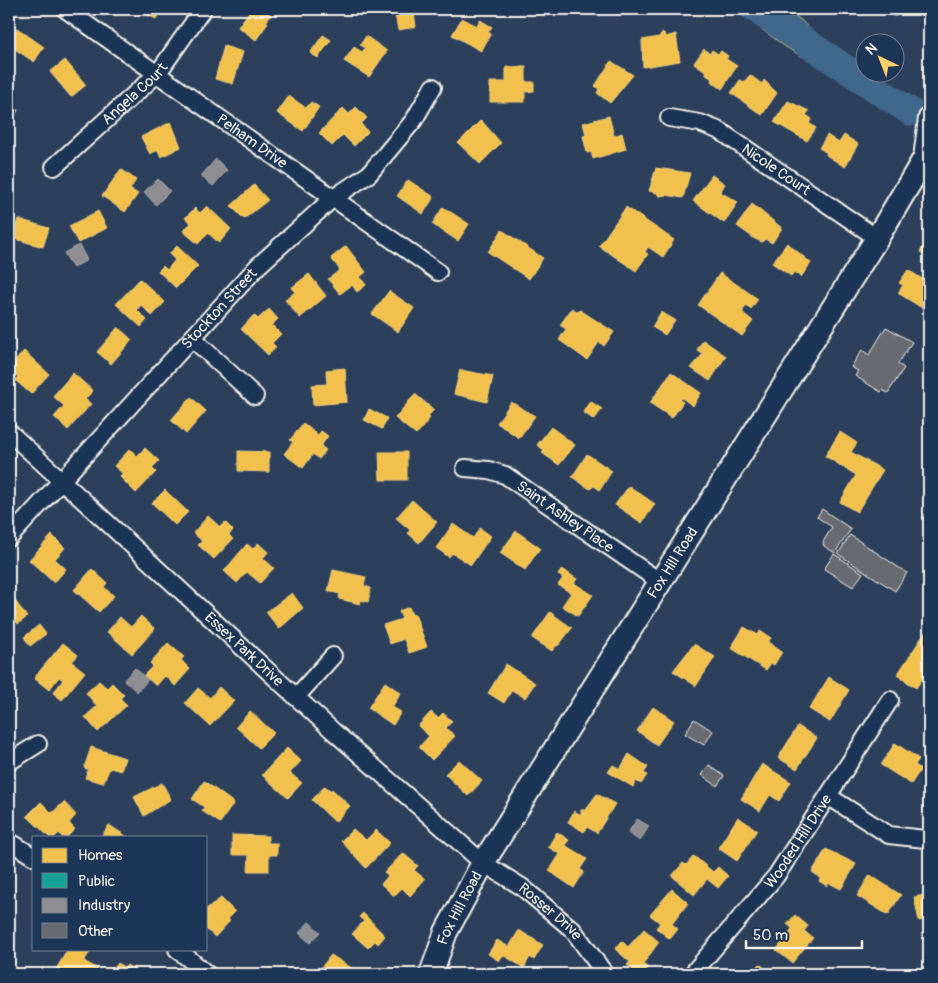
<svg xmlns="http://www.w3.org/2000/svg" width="938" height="983" viewBox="0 0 938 983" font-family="Pangolin,sans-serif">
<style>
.green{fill:#586c68;stroke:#a6aea8}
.homes{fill:#f2c14e;stroke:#f3cf7c}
.public{fill:#17a398;stroke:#59bab0}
.industry{fill:#8d8d92;stroke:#acabac}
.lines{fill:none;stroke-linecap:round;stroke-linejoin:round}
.river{stroke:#416689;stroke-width:28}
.building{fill:#676a71;stroke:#f4f1e8}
.minor-casing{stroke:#f4f1e8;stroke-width:20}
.tertiary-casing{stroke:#f4f1e8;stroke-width:24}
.secondary-casing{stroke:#f4f1e8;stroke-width:26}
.minor{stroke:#1d3557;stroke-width:16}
.tertiary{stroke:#1d3557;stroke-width:20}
.secondary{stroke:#1d3557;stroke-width:22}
.labels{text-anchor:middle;stroke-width:5;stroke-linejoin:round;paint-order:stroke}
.street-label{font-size:15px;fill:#f4f1e8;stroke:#1d3557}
</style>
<rect width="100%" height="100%" fill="#2c405c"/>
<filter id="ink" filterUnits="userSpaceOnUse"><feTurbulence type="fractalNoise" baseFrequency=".02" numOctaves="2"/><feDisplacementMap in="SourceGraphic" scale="10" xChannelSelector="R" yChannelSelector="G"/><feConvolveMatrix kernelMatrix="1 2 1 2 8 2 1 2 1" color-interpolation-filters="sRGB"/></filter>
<g filter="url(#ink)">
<path class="green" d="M734,9H789L840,57L908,99L905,117L881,108L860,88L787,48Z"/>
<path class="homes" d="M135,9H161L156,19Z
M251,9H262L271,15L266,22L268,23L256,40L238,27Z
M394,9H429V10L414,12L416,27L398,30Z
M462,18L477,26L480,20L492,27L488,32L491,34L481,51L452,35Z
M17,28L44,47L34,62L9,45V39Z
M664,33L666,37L676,34L680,61L643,67L642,40L659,37L661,34Z
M323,35L331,40L318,58L310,53Z
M366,36L387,51L369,77L344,61L354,47L362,52L365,48L360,45Z
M224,46L243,52L233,84L215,79Z
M704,49L710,54L712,50L718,54L721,51L728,56L726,59L737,66L722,89L711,81L712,79L705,74L707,72L694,63Z
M65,60L86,85L71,97L50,72Z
M611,61L633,75L610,103L597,93L599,89L595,86Z
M506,67H526V82H534V91L525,92V102H490V82H506Z
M750,75L762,84L764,80L777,93L762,115L731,93L740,80L744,82Z
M289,96L306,108L311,102L319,107L303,131L277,113Z
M788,101L809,111L806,115L812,119L809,123L816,128L807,141L774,122Z
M9,105L18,110L9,128Z
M356,107L367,118L361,124L368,132L354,146L343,135L332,146L319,133L343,108L349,114Z
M609,116L614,136L622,133L626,149L593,159L591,152L587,153L583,136L586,135L583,123Z
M481,120L501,143L480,164L458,143Z
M171,122L181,147L161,157L158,150L150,154L141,137Z
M827,135L839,143L844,135L858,144L845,167L826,155L827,153L819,148Z
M656,168L690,173L683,198L666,195L659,196L657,193L649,191Z
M121,169L136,180L130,189L138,194L125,212L102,196Z
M712,175L725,184L720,192L738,202L724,223L693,201Z
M408,180L434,197L423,214L397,196Z
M254,185L268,200L244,219L231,206Z
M752,204L782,228L772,243L765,239L762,242L755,239L737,226Z
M207,206L231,229L219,243L208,233L198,244L183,231L191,223L185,218L195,208L200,213Z
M443,207L469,224L458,241L432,224Z
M626,207L674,240L663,257L648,247L645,252L648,254L636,271L599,246Z
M98,211L107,228L78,243L69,226Z
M18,219L49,228L43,247L12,238Z
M502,230L543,258L529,279L488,252Z
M928,238L929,239V258L920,252Z
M787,243L811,263L801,277L794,272L791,276L772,263Z
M177,246L198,266L176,288L158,271L163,266L167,270L175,260L169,254Z
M346,246L366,272L360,277L366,285L357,292L352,285L340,294L328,279L340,270L331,258Z
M908,270L929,283V295L922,308L898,293L903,285L899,283Z
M720,273L758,299L751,309L746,305L743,310V313L753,321L742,336L698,305Z
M309,274L326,296L300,318L285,300L295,292L291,288Z
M140,279L165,302L152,316L141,305L137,310L147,320L141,327L116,304Z
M389,291L414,308L398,332L372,314Z
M572,308L578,312L580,310L614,332L604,346L599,342L587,360L559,340L566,329L560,325Z
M269,309L278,319L272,325L281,334L272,343L276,347L268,355L241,329L254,315L258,319Z
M661,312L675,320L665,335L652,327Z
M118,327L132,340L111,364L97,352Z
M703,340L726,356L710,381L691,368L703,354L697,350Z
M24,351L49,374L31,394L15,380L18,377L9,368Z
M345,368L347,402L313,405L312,385L327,384L326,370Z
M460,370L493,376L487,402L454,394Z
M671,372L701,393L693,406L682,398L680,400L683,402L672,418L650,403Z
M73,373L93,391L85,399L91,404L68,430L54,417L64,406L53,396Z
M415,394L434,410L428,416L430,418L416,435L395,418Z
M191,397L206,411L186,434L171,420Z
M590,401L602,409L594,420L583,412Z
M511,402L535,416L519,438L497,423Z
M369,409L387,418L382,429L364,420Z
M303,423L318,435L321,431L328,436L321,446L326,450L319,459L313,454L303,468L284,454L293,442L290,440Z
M551,427L575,445L559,465L542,453L544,450L537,445Z
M840,432L857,443L851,452L883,470L857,512L840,502L856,475L825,456Z
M145,448L159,461L152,468L156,472L136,493L120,477L123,474L114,466L130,449L137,456Z
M238,451L269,452V472L238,471Z
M379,452H407V480H380Z
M587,454L612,471L600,490L594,486L590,489L572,477Z
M629,486L655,504L642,523L615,505Z
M165,490L188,512L175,525L152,503Z
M412,500L437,522L419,543L408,533L410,530L396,518Z
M208,516L220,527L225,522L233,530L229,535L233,539L214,559L198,545L202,541L193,533Z
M453,524L473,538L480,528L491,536L471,565L452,553L449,557L436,548Z
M516,531L540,548L525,570L500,553Z
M52,535L65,548L55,559L66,569L54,583L29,560Z
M258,543L268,552L263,558L274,568L260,583L247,572L237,583L224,571L247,544L253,549Z
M92,569L107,583L104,587L114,596L99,612L74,590Z
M562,569L577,579L574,583L593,595L578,616L562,606L571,593L558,585L563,578L558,575Z
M333,570L366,577L364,586L371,588L368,602L361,600L360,604L339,599L340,594L328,591Z
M292,593L303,608L279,629L266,612Z
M11,595L27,617L18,624L15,620L9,625V597Z
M409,607L412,615L415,614L427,647L409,653L404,639L390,644L383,625L402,619L399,611Z
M550,612L572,628L558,646L557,645L552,651L532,638Z
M141,616L155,629L132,654L107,632L120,617L131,627Z
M39,625L46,634L30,646L24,637Z
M744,627L758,635L760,631L771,638L768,642L782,652L774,665L771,663L766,670L731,648Z
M928,628L929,669L916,688L897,675Z
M63,643L78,655L72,662L85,672L62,700L53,693L63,680L59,677L49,690L34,678Z
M168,643L184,657L181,660L190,669L175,686L165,676L156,686L144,675L153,666L150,663Z
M694,644L715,657L696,686L673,671Z
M506,664L535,683L525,698L512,690L504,703L488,693Z
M829,677L849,690L830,722L809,709Z
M99,681L107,688L112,683L124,695L120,698L127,705L98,732L85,717L97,706L86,693Z
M385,682L401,693L392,707L401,712L393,725L368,708Z
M219,687L234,701L210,726L185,703L198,688L210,698Z
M653,707L674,721L657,745L637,731Z
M250,711L274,733L259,748L236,727Z
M431,712L438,718L443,713L452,721L446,728L455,736L432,760L419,747L429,736L418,726Z
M798,726L817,738L797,769L778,758Z
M895,743L919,759L915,765L921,769L911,784L881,765Z
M91,747L125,758L121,771L110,768L103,783L85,778L88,769L84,768Z
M287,748L301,761L290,773L302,783L288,798L262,775Z
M629,754L648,767L644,773L647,775L641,784L636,781L633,787L608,772L613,765L620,769Z
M459,760L482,781L468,796L445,774Z
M762,764L791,782L779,801L770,795L760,811L741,799Z
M204,781L234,803L220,823L202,811L204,807L192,799Z
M162,783L171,799L144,816L134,797Z
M325,786L331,791L332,789L350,806L335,822L312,800Z
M597,794L615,804L597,833L587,827L584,832L568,822L574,811L581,815V810H585Z
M41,802L52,813L64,802L76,815L69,823L75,829L67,837H62L59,833L55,837H49L27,816Z
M738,817L757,830L737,861L718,848Z
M109,825L126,836L125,837H101Z
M353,829L366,840L376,830L390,843L366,868L341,841Z
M557,832L569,840L565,845L587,859L580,869L584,872L574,888L549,871L560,854L548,847Z
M232,835L268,836V843H277V855H269V871H248L249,855H232Z
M826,849L856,864L841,889L829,883L827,886L819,881L821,878L812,872Z
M403,853L418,866L414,870L425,879L410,896L402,888L394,896L381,884L388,876L384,873Z
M694,856L713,872L718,867L728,876L718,888L707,879L694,895L672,876L683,863L686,865Z
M870,875L901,895L888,915L857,896Z
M672,889L688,903L672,924L678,929L670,939L656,928L660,923L650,915Z
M929,894V919L919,921L914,897Z
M221,898L235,912L228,919L230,921L215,937L206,929V909Z
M363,913L385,936L378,944L375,941L368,948L352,934L364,921L359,917Z
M795,915L808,926L804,931L813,938L792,963L776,950L789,934L792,928L787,924Z
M644,929L659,942L643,964L648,968L643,974H638L627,965L630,962L615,949L622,941L628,947Z
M519,930L543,945L534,960L530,957L524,968L503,955L499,961L488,954L497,940L509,947Z
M68,949H92L84,961L98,969L95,974H53Z
M331,955L358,972L357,974H316Z
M118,963L125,968L127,965L141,974H110Z
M760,964L771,974H751Z"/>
<path class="public" d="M882,9H903L895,17Z"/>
<path class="industry" d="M216,159L227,170L213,186L201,176Z
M158,179L170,191L156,205L144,192Z
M79,245L87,260L73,268L64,253Z
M135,668L148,680L137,692L124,680Z
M637,819L649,826L640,841L628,833Z
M309,922L320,932L310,943L299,933Z"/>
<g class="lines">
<path class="river" d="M756,9L911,112"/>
</g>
<path class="building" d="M886,327L912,342L898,364L904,368L888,393L882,390L881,392L855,376L858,371L851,367L862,350L869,355Z
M822,509L851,529L835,553L824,546L823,542L832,527L817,517Z
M850,535L907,573L895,591L838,554Z
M834,554L863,573L853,587L824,569Z
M694,719L713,731L704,745L685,734Z
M709,765L724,776L717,786L702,775Z"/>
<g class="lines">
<defs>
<g id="minor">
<path id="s1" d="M65,9L438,272"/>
<path id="s2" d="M669,118L700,123L720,131L877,238"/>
<path id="s3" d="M54,167L158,73L203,9"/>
<path d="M193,339L255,396"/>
<path id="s4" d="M9,432L333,731L483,863L522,887L573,930L605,974"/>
<path id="s5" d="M465,468L489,470L505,475L659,581"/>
<path id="s6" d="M9,538L258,266L332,199L369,174L414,120L433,87"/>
<path d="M296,697L333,656"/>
<path d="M9,762L38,744"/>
<path d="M828,796L889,835L925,839"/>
<path d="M9,841L34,857"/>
<path d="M177,949L207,974"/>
<path id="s7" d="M692,974L776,876L890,700"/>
</g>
<path id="tertiary" d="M924,159L929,118"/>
<g id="secondary">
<path id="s8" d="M431,974L446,932L483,863L877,238L924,159L929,163"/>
</g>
</defs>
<use href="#minor" class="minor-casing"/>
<use href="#tertiary" class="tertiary-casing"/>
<use href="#secondary" class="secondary-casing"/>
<use href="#minor" class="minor"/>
<use href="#tertiary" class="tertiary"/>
<use href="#secondary" class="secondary"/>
</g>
</g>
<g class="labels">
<g class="street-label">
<text dy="5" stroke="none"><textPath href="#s3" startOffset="109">Angela Court</textPath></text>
<text dy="5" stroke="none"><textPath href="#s1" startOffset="229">Pelham Drive</textPath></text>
<text dy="5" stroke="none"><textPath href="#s2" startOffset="121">Nicole Court</textPath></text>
<text dy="5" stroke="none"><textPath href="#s6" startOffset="311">Stockton Street</textPath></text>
<text dy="5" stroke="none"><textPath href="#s5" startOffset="114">Saint Ashley Place</textPath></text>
<text dy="5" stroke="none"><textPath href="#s8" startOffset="478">Fox Hill Road</textPath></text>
<text dy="5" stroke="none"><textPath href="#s4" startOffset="320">Essex Park Drive</textPath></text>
<text dy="5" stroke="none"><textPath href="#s7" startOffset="170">Wooded Hill Drive</textPath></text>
<text dy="5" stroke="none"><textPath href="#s8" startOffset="72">Fox Hill Road</textPath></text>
<text dy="5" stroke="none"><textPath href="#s4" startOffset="724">Rosser Drive</textPath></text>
</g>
</g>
<rect width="938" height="983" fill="none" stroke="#1d3557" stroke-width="30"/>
<rect x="15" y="15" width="908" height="953" fill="none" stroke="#f4f1e8" stroke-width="2" filter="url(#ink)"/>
<rect x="32" y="836" width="175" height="115" fill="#1d3557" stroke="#738091"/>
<rect x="42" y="848" width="25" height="15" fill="#f2c14e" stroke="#738091"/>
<text x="78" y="860" font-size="15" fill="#f4f1e8">Homes</text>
<rect x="42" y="873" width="25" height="15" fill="#17a398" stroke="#738091"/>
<text x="78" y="886" font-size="15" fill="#f4f1e8">Public</text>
<rect x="42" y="898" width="25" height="15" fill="#8d8d92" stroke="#738091"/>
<text x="78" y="910" font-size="15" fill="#f4f1e8">Industry</text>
<rect x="42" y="923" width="25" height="15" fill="#676a71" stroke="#738091"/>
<text x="78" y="936" font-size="15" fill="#f4f1e8">Other</text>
<g transform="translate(880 58) rotate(317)"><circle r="24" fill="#1d3557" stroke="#738091"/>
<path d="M0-4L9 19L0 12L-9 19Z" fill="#ffd166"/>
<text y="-8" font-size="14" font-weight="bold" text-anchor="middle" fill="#f4f1e8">N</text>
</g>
<path d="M746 940v8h116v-8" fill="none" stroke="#f4f1e8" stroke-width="2.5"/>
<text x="753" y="940" font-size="15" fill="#f4f1e8" stroke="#1d3557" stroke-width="4" paint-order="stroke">50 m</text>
</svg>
